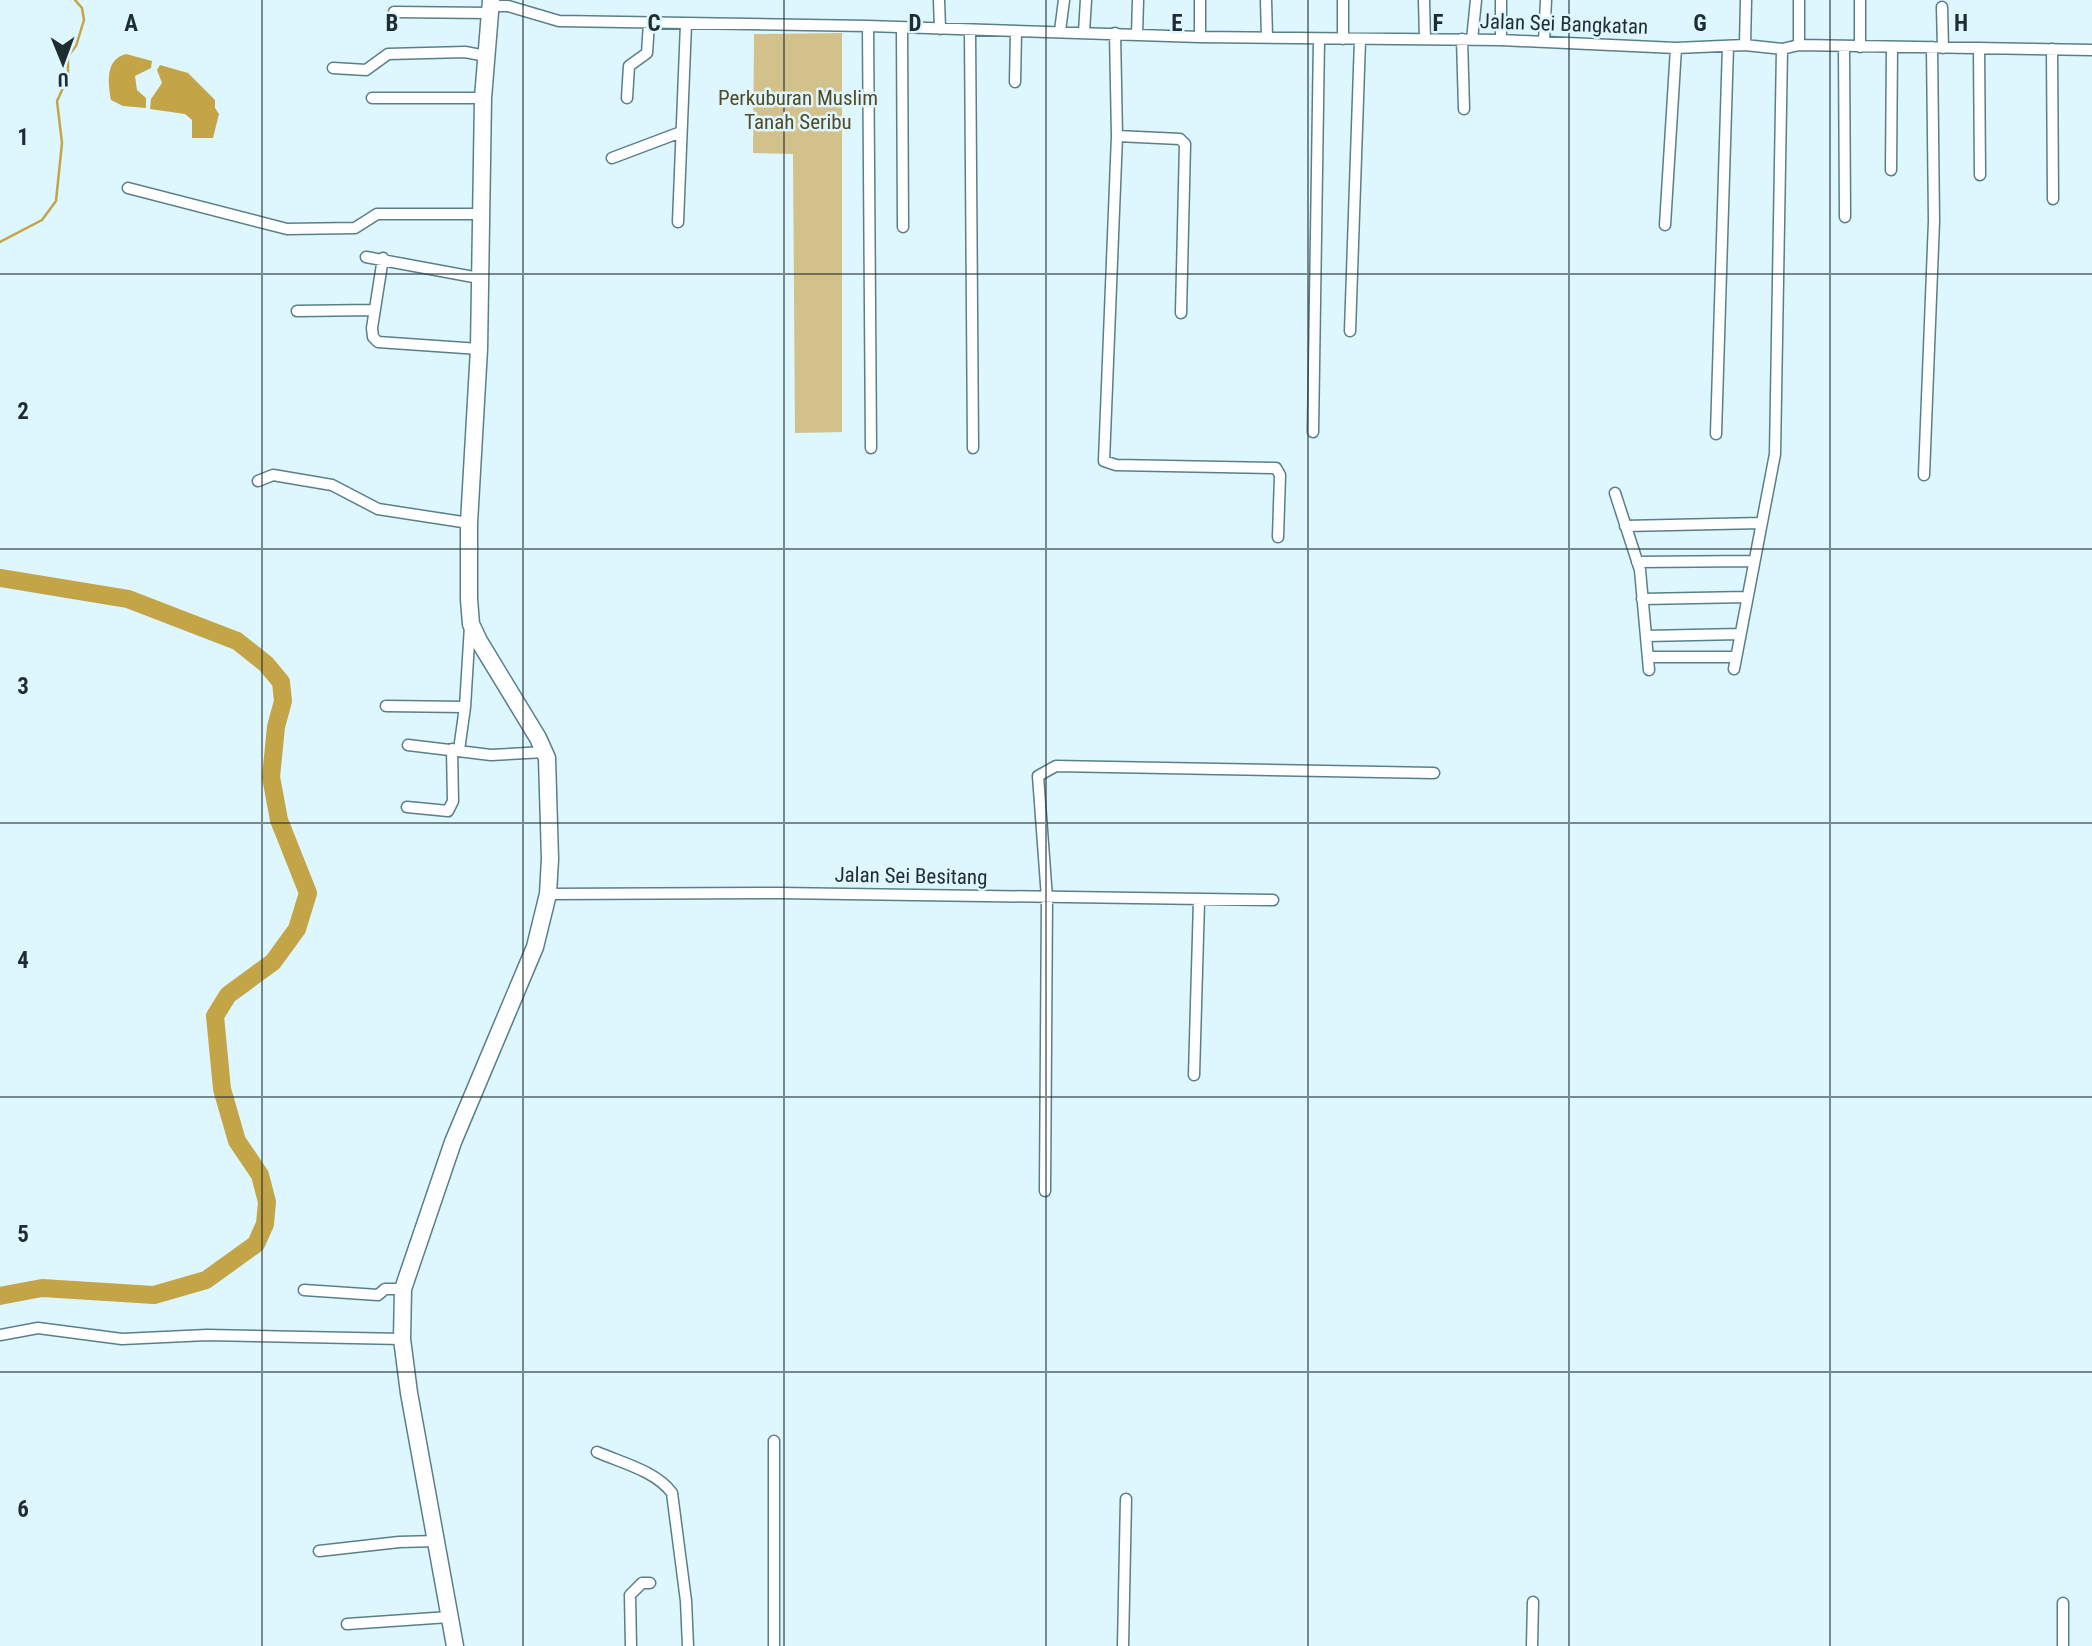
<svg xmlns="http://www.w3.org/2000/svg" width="2092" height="1646" viewBox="0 0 2092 1646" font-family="'Roboto Condensed',sans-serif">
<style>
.green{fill:#d3c18b}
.water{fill:#c3a548}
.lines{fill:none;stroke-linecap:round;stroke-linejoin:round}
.stream{stroke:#c3a548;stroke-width:2.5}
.river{stroke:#c3a548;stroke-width:18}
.minor-casing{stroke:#597f8a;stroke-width:13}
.primary-casing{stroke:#597f8a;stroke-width:19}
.minor{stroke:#fff;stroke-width:10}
.primary{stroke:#fff;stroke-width:16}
.grid{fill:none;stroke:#1e2d32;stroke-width:2;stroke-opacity:0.55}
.labels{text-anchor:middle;stroke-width:5;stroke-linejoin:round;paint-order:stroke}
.street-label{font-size:21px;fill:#1e2d32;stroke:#def6fd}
.park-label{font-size:21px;fill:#554922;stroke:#def6fd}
.grid-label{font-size:23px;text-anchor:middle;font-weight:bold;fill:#1e2d32;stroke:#def6fd;stroke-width:5;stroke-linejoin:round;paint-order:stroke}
</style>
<rect width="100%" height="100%" fill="#def6fd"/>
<path class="green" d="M842,33V432L795,433L793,154L753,153L754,34Z"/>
<path class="water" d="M126,54L152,61L151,68L135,76L137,90L146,98V108L123,106L111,100C108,83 105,59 126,54Z
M160,65L188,73L215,100V108L219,114L213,138H192V120L185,114L150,109L151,99L162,83L157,70Z"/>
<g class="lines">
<path class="stream" d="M0,242L42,220L56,201L62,143L57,101L68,77V56L76,46L84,20L82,8L75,0"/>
<path class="river" d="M0,578L128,599L237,641L266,664L281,682L283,701L276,727L271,777L279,820L308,893L297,929L273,962L228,995L215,1016L222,1089L237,1141L260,1175L267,1202L265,1224L256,1244L206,1280L154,1295L42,1288L0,1296"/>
<defs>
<path id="minor" d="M939,0L940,29
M1266,0L1267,37
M1343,0V39
M1424,0L1425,39
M1799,0V45
M491,6H508L559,21L868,26L1200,37L1501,40L1676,48L1745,45L1782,49L1799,45L2092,50
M1942,7L1943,48
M394,12L489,13
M868,26L871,448
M902,28L903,227
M970,31L973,448
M1060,31L1064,0
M1084,32L1086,0
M1115,33L1117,136L1104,461L1116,465L1276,468L1280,475L1278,537
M1137,35L1138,0
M1200,37V0
M1462,39L1464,109
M1472,40L1476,0
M1501,40V0
M1544,42L1546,0
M1745,45L1746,0
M1844,46L1845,217
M1860,47V0
M1979,48L1980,175
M2052,49L2053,199
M333,68L366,70L388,54L465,52L486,56
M1015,82L1016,32
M372,98H483
M627,98L629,66L647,53L649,23
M1117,136L1180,139L1185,144L1181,313
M612,158L681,132
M1891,170L1892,47
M128,188L287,229L355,228L377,214H481
M678,222L686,24
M1665,225L1676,48
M366,257L479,278
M383,258L372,328L373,337L378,342L479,349
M297,311L374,310
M1350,331L1360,40
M1313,432L1319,39
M1716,434L1728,46
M1924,475L1934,221L1932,47
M258,481L273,475L332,485L378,509L469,523
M1615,493L1640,570L1649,670
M1625,526L1761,523
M1637,562L1754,561
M1642,599L1747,597
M1646,636L1740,634
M1648,657H1736
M1734,669L1775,454L1782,49
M386,706L465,707L470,626
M408,745L491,755L545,752
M459,750L465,707
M407,807L448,811L453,801L452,749
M548,894L779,893L1273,900
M1194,1075L1199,901
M1045,1191L1047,898L1038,776L1056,766L1434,773
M304,1290L378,1295L385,1289H403
M0,1335L38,1328L122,1339L207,1335L402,1339
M774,1441V1646
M597,1452C622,1463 656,1471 672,1493L686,1601L688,1646
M319,1551L399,1542L437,1541
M347,1624L449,1617
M631,1646L630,1595L642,1583H650
M1123,1646L1126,1499
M1532,1646L1533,1602
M2063,1646V1603"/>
<path id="primary" d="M455,1646L409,1393L402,1339L403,1289L453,1142L535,947L548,894L550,859L547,758L538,738L479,641L471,624L469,599V523L479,349L483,98L491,0"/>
</defs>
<use href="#minor" class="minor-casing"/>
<use href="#primary" class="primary-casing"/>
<use href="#minor" class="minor"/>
<use href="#primary" class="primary"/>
</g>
<path class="grid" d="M262,0V1646M523,0V1646M784,0V1646M1046,0V1646M1308,0V1646M1569,0V1646M1830,0V1646M0,274H2092M0,549H2092M0,823H2092M0,1097H2092M0,1372H2092"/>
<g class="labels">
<g class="street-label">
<text transform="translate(1564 24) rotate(2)" y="7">Jalan Sei Bangkatan</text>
<text transform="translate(911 876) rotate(1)" y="7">Jalan Sei Besitang</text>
</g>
<g class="park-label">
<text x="798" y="105">Perkuburan Muslim<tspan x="798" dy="24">Tanah Seribu</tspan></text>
</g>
</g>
<g class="grid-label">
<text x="131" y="31">A</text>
<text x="392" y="31">B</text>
<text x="654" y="31">C</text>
<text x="915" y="31">D</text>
<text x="1177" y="31">E</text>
<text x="1438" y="31">F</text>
<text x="1700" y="31">G</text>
<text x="1961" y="31">H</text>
<text x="23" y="145">1</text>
<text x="23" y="419">2</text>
<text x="23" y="694">3</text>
<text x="23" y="968">4</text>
<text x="23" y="1242">5</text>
<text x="23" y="1517">6</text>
</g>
<g transform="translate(63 63) rotate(179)" stroke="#def6fd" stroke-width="5" paint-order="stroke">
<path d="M0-5L12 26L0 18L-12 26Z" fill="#1e2d32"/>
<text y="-10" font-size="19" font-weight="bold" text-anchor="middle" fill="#1e2d32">U</text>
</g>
</svg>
